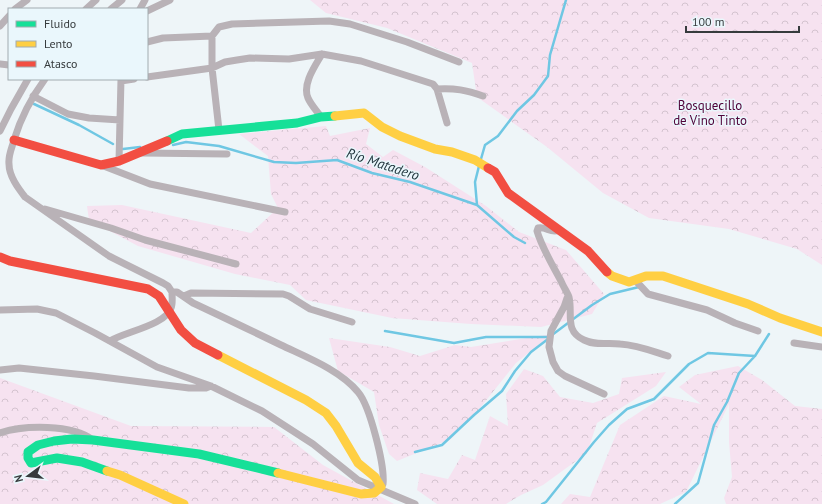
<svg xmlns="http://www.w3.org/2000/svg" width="822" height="504" viewBox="0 0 822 504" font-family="'PT Sans',sans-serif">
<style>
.forest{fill:url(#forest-crowns)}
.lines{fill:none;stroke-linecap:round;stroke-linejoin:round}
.stream{stroke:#6fc7e3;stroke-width:2.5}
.street{stroke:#b9b2b7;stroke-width:7}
.fast{stroke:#16e098;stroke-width:9}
.slow{stroke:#ffcf43;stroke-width:9}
.jam{stroke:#f24e42;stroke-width:9}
.labels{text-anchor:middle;stroke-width:3;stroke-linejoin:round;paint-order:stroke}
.park-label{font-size:13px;fill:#51043a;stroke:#eaf7fc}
.water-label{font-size:14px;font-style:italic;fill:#1e323a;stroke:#eaf7fc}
</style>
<defs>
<pattern id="forest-crowns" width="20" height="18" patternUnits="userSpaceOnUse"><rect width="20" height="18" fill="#f6e2f0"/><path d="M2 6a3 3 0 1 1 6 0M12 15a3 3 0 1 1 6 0" fill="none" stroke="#d4c3cf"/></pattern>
</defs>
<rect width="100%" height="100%" fill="#eef5f8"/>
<path class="forest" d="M310,0H822V265L797,249L729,229L649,218L603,193L547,147L477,97L472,63L387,28L326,13Z
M326,126L330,136L370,128L366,144L383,157L393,150L425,167L486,206L519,232L566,250L604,294L592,314L541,327L471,324L392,318L306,300L290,285L235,274L138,246L89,220L87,206L122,205L251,233L278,208L271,194L268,156L239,134Z
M552,334L516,363L480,408L451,439L397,461L389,454L379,425L374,392L338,371L329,338L390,347L420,356L455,345L471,347Z
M738,366L762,380L795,406L822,409V504H726L724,498L732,477L729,442V404L686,492L660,504H561L570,494L590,497L620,425L664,396L701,404L679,387L695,375Z
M524,369L543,376L560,397L593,403L619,394L622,378L666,372L656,386L597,423L587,453L543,485L521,495L506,504H437L417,490L420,473L448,479L462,455L475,460L490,416L508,426L506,394Z
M0,378L131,426L274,427L323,465L394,504H0Z"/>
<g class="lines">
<path class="stream" d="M34,104L79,125L113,144
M173,145L186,142L219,146L274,162L296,163L337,160L372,173L410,182L477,205L514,237L525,243
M123,149L140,147
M481,159L485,145L498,136L517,111L534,95L548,76L550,55L566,0
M477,205L475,182L479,166
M385,331L454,343L486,337H549
M552,335L592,305L610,294L639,287
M415,452L442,445L474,415L502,391L515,371L531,352L548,339
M542,504L546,502L594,442L609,425L627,409L654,399L689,364L708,353L755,356
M675,504L698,483L714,425L727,402L739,373L755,356L769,334"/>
<path class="street" d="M15,9L27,0
M86,9L96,0
M111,9L122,0
M140,9L145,0
M147,11L170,0
M0,26L9,16
M212,36V68L219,130
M147,42L163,38L212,36L219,27L232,24L329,21L350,24L407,42L459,62
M0,64L9,65
M147,77L212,68L225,62L237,60L250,58L289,59L322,54L361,61L433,84L437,89L447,123
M45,79C31,98 21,117 14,140C12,148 8,155 9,164C9,176 18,188 25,197L109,256L163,283L168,286L172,292C172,297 173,304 171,308C166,325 124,332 110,341
M121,81L134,79
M437,89C455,88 466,90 483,96
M33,96L68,114L89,118L120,120
M321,117C317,111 311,105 308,98C302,84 315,66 322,54
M0,131L11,109L28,79
M142,153L227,154
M119,161L121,79
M101,165L150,184L285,212
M45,209L111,228L145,240L236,264
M559,230C551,234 546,226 538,228L537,231C542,248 552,264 561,281C563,286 567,292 569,297C573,314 564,331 584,340C596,346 607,342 620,344C637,345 652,351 668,356
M635,280L648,294L707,310L735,323L758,331
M172,292H177L193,303C223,317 252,331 281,345C306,357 340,370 358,392C370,406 385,466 383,484L381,487
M184,296L191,293L283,294L289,296L310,309L352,322
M567,298L564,307L551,331L549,347L553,362L558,371L565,376L604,394
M0,310L37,309L56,313L95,333L157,367L211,386L262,411L313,444L358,480L415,504
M794,343L822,347
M0,370L19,368L94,376L189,388H206L211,386
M0,433C24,425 72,424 93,440"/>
<path class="fast" d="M167,141L182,134L297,123L321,117L335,116
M107,471L82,462L57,458L31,463L28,458V452L38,445L54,441L72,439L93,440L199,454L278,473"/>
<path class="slow" d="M335,116L364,113L382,127L400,136L435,149L452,152L475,160L488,168
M607,272L612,276L629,282L646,276H663L748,304L780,318L822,332
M218,355L306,400L326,413L336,426L358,463L375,477L381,487L374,493L361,494L278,473
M107,471L120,475L184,504"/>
<path class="jam" d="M14,140L101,165L119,161L167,141
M488,168L495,172L508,193L588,251L607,272
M0,257L10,261L148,289L159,296L181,330L195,343L218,355"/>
</g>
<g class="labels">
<g class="park-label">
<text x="710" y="110">Bosquecillo<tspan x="710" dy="15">de Vino Tinto</tspan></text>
</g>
<g class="water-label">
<text transform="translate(383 164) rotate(18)" y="5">Río Matadero</text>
</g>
</g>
<rect x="8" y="8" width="140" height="72" fill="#eaf7fc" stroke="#a2acb0"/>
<rect x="16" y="21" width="20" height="6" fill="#16e098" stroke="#a2acb0"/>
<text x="44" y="28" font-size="12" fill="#363b3d">Fluido</text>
<rect x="16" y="41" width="20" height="6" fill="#ffcf43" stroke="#a2acb0"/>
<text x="44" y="48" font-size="12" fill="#363b3d">Lento</text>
<rect x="16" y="61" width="20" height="6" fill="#f24e42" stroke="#a2acb0"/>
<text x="44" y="68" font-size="12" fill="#363b3d">Atasco</text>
<g transform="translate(28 476) rotate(255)" stroke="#eaf7fc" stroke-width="3" paint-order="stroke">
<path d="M0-3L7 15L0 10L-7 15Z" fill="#363b3d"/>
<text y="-6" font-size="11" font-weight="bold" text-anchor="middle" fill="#363b3d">N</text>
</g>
<path d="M686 26v6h113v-6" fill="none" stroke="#363b3d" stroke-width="2"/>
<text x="692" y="26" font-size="12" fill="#363b3d" stroke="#eaf7fc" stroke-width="3" paint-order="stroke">100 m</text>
</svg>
